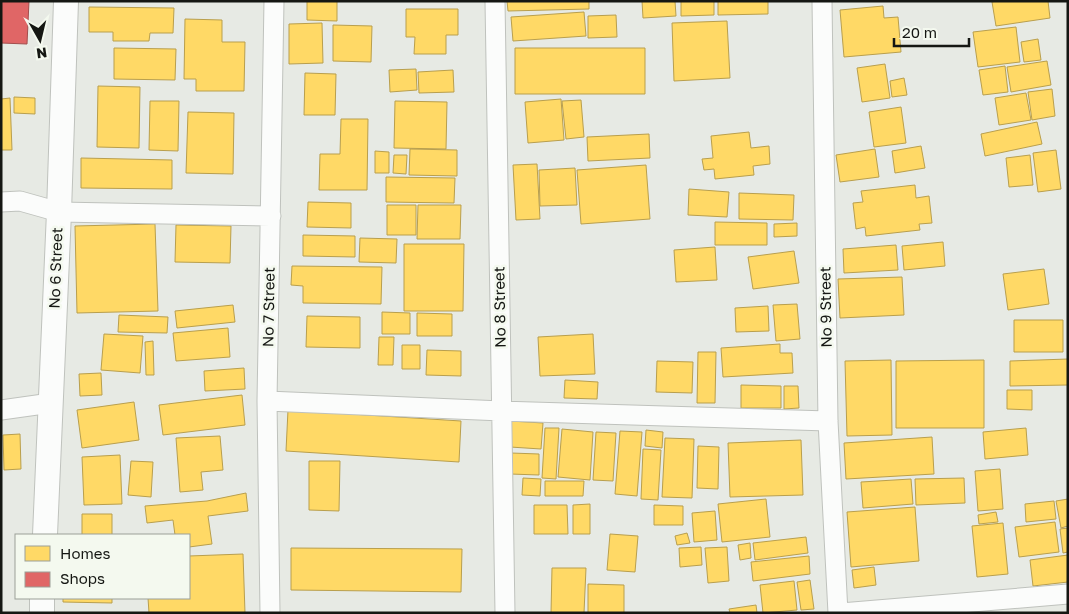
<svg xmlns="http://www.w3.org/2000/svg" width="1069" height="614" viewBox="0 0 1069 614" font-family="'Golos Text',sans-serif">
<style>
.homes{fill:#ffd966;stroke:#b99f4d}
.shops{fill:#e06666;stroke:#a34e4d}
.lines{fill:none;stroke-linecap:round;stroke-linejoin:round}
.minor-casing{stroke:#bfc2bd;stroke-width:21}
.tertiary-casing{stroke:#bfc2bd;stroke-width:26}
.minor{stroke:#fbfcfb;stroke-width:19}
.tertiary{stroke:#fbfcfb;stroke-width:24}
.labels{text-anchor:middle;stroke-width:5;stroke-linejoin:round;paint-order:stroke}
.street-label{font-size:15px;fill:#151713;stroke:#f4f9ef}
</style>
<rect width="100%" height="100%" fill="#e7eae4"/>
<path class="homes" d="M307,1H337V21L307,20Z
M507,1H589V9L508,11Z
M642,1H675L676,16L643,18Z
M681,1H714V15L681,16Z
M718,1H768V14L718,15Z
M996,1H1048L1050,18L996,26L992,2Z
M883,6L884,18L898,17L901,52L844,57L840,10Z
M89,7L174,8L173,33H150L149,41H113V32H89Z
M406,9H458V35H446V54H414L415,37H406Z
M584,12L586,36L513,41L511,17Z
M616,15L617,37L588,38V16Z
M185,19L222,20V42H245L244,91H196V79H184Z
M727,21L730,78L674,81L672,23Z
M322,23L323,63L289,64V24Z
M333,25L372,26L371,62L333,61Z
M1016,27L1020,62L978,67L973,32Z
M1038,39L1041,60L1024,62L1021,42Z
M114,48L176,49L175,80L114,79Z
M515,48H645V94H515Z
M1047,61L1051,85L1011,92L1007,67Z
M885,64L890,98L862,102L857,68Z
M1005,66L1008,92L983,95L979,70Z
M416,69L417,90L390,92L389,70Z
M453,70L454,92L419,93L418,72Z
M305,73L336,74L335,115H304Z
M904,78L907,95L892,97L890,81Z
M98,86L140,87L139,148L97,147Z
M1052,89L1055,116L1032,120L1028,92Z
M1026,93L1031,120L999,125L995,98Z
M14,97L35,98V114L14,113Z
M10,98L12,150H1V99Z
M561,99L564,140L528,143L525,102Z
M581,100L584,137L566,139L562,101Z
M150,101H179L178,151L149,150Z
M395,101L447,102L446,149L394,148Z
M901,107L906,143L874,147L869,112Z
M188,112L234,113L233,174L186,173Z
M341,119H368L367,190H319L320,154H340Z
M1037,122L1042,144L985,156L981,134Z
M749,132L751,148L769,146L770,164L753,166L754,175L715,179L714,169L704,170L702,159L713,158L711,136Z
M649,134L650,158L588,161L587,137Z
M921,146L925,168L895,173L892,151Z
M410,149L457,150V176L409,175Z
M875,149L879,177L840,182L836,155Z
M1056,150L1061,189L1038,192L1033,153Z
M375,151L389,152V173H375Z
M394,155H407L406,174L393,173Z
M1030,155L1033,185L1009,187L1006,158Z
M81,158L172,160V189L81,188Z
M537,164L540,219L516,220L513,165Z
M646,165L650,219L581,224L577,170Z
M575,168L577,205L540,206L539,170Z
M386,177L455,178L454,203L386,202Z
M915,185L916,198L929,196L932,223L919,224L920,230L866,236L865,227L856,229L853,203L863,202L861,191Z
M689,189L729,192L727,217L688,215Z
M739,193L794,195L793,220L739,219Z
M308,202L351,203V228L307,227Z
M387,205H416V235H387Z
M418,205H461L460,239H417Z
M715,222L767,223V245H715Z
M797,223V236L774,237V224Z
M155,224L158,311L77,313L75,226Z
M176,225L231,226L230,263L175,262Z
M303,235L355,236V257L303,256Z
M360,238L397,239L396,263L359,262Z
M943,242L945,266L904,270L902,246Z
M404,244H464L463,311H404Z
M896,245L898,270L844,273L843,249Z
M715,247L717,280L676,282L674,250Z
M794,251L799,283L753,289L748,257Z
M292,266L382,267L381,304L303,303V286L291,285Z
M1044,269L1049,304L1008,310L1003,274Z
M902,277L904,315L840,318L838,279Z
M797,304L800,339L776,341L773,305Z
M233,305L235,322L177,328L175,311Z
M768,306L769,331L736,332L735,308Z
M382,312L410,313V334H382Z
M417,313L452,314V336H417Z
M119,315L168,317L167,333L118,332Z
M307,316L360,317V348L306,347Z
M1014,320H1063V352H1014Z
M228,328L230,357L176,361L173,333Z
M104,334L143,336L140,373L101,370Z
M593,334L595,374L540,376L538,337Z
M379,337H394L393,365H378Z
M153,341L154,375H146L145,342Z
M780,344V353H792L793,373L723,377L721,348Z
M402,345H420V369H402Z
M427,350L461,351V376L426,375Z
M698,352H716L715,403H697Z
M1068,359V385L1010,386V361Z
M891,360L892,435L847,436L845,361Z
M984,360V428H896V361Z
M657,361L693,362L692,393L656,392Z
M244,368L245,389L205,391L204,371Z
M101,373L102,395L80,396L79,374Z
M565,380L598,382L597,399L564,398Z
M741,385L781,386V408H741Z
M784,386H798L799,408L784,409Z
M1007,390H1032V410L1007,409Z
M242,395L245,425L163,435L159,405Z
M134,402L139,440L82,448L77,410Z
M288,410L461,421L459,462L286,451Z
M511,421L543,423L541,449L510,447Z
M545,428H559L556,479L542,478Z
M1026,428L1028,455L985,459L983,432Z
M562,429L593,432L590,480L558,477Z
M646,430L663,432L662,448L645,446Z
M620,431L642,432L637,496L615,494Z
M596,432L616,433L613,481L593,480Z
M20,434L21,469L4,470L3,435Z
M220,436L223,470L201,472L203,490L180,492L176,438Z
M932,437L934,474L846,479L844,443Z
M665,438L694,439L692,498L662,497Z
M801,440L803,495L730,497L728,443Z
M698,446L719,447L718,489L697,488Z
M643,449L661,450L658,500L641,499Z
M511,453L539,454V475L510,474Z
M120,455L122,504L84,505L82,457Z
M131,461L153,462L151,497L128,495Z
M309,461H340L339,511L309,510Z
M1000,469L1003,509L978,511L975,471Z
M523,478L541,479L540,496L522,495Z
M964,478L965,503L916,505L915,479Z
M911,479L913,504L863,508L861,482Z
M545,481H584L583,496H545Z
M246,493L248,511L208,516L212,544L189,547V535H175L173,520L147,523L145,506L207,501Z
M766,499L770,537L722,542L718,504Z
M1068,499V526L1061,528L1056,501Z
M1054,501L1056,519L1026,522L1025,504Z
M590,504V534H573V505Z
M534,505H567L568,534H534Z
M654,505L683,506V525H654Z
M915,507L919,561L851,567L847,512Z
M715,511L717,540L694,542L692,513Z
M996,512L998,522L979,524L978,515Z
M82,514H112V535H82Z
M1055,522L1059,552L1019,557L1015,527Z
M1003,523L1008,574L977,577L972,526Z
M1068,528V552L1063,553L1060,529Z
M687,533L690,543L677,545L675,536Z
M610,534L638,536L635,572L607,570Z
M806,537L808,553L755,560L753,543Z
M750,543L751,558L740,560L738,545Z
M701,547L702,565L680,567L679,548Z
M727,547L729,581L708,583L705,548Z
M291,548L462,549L461,592L291,590Z
M243,554L245,613H149L148,598H189V556Z
M1068,555V582L1033,586L1030,560Z
M809,556L810,574L753,581L751,562Z
M874,567L876,585L854,588L852,570Z
M552,568H586L584,613H551Z
M810,580L814,609L801,610L797,582Z
M794,581L797,610L763,613L760,585Z
M588,584L624,585V613H588Z
M63,598H112V603L63,602Z
M756,605L757,613H730L729,609Z"/>
<path class="shops" d="M1,1H29L27,44L1,43Z"/>
<g class="lines">
<defs>
<path id="minor" d="M495,1L505,613
M822,1L828,421L838,613
M1,202L20,201L59,212L271,216
M267,401L502,411L828,421
M1,410L51,403
M270,613L267,401L274,1
M841,613L1068,594"/>
<path id="tertiary" d="M45,535L59,212L66,1
M42,613V598"/>
</defs>
<use href="#minor" class="minor-casing"/>
<use href="#tertiary" class="tertiary-casing"/>
<use href="#minor" class="minor"/>
<use href="#tertiary" class="tertiary"/>
</g>
<g class="labels">
<g class="street-label">
<text transform="translate(56 268) rotate(-88)" y="5">No 6 Street</text>
<text transform="translate(269 307) rotate(-89)" y="5">No 7 Street</text>
<text transform="translate(500 307) rotate(-91)" y="5">No 8 Street</text>
<text transform="translate(826 307) rotate(-91)" y="5">No 9 Street</text>
</g>
</g>
<rect width="1069" height="614" fill="none" stroke="#151713" stroke-width="5"/>
<rect x="15" y="534" width="175" height="65" fill="#f4f9ef" stroke="#9b9f97"/>
<rect x="25" y="546" width="25" height="15" fill="#ffd966" stroke="#9b9f97"/>
<text x="60" y="559" font-size="15" fill="#151713">Homes</text>
<rect x="25" y="572" width="25" height="15" fill="#e06666" stroke="#9b9f97"/>
<text x="60" y="584" font-size="15" fill="#151713">Shops</text>
<g transform="translate(40 40) rotate(172)" stroke="#f4f9ef" stroke-width="4" paint-order="stroke">
<path d="M0-4L9 19L0 12L-9 19Z" fill="#151713"/>
<text y="-8" font-size="14" font-weight="bold" text-anchor="middle" fill="#151713">N</text>
</g>
<path d="M894 38v8h75v-8" fill="none" stroke="#151713" stroke-width="2.5"/>
<text x="902" y="38" font-size="15" fill="#151713" stroke="#f4f9ef" stroke-width="4" paint-order="stroke">20 m</text>
</svg>
